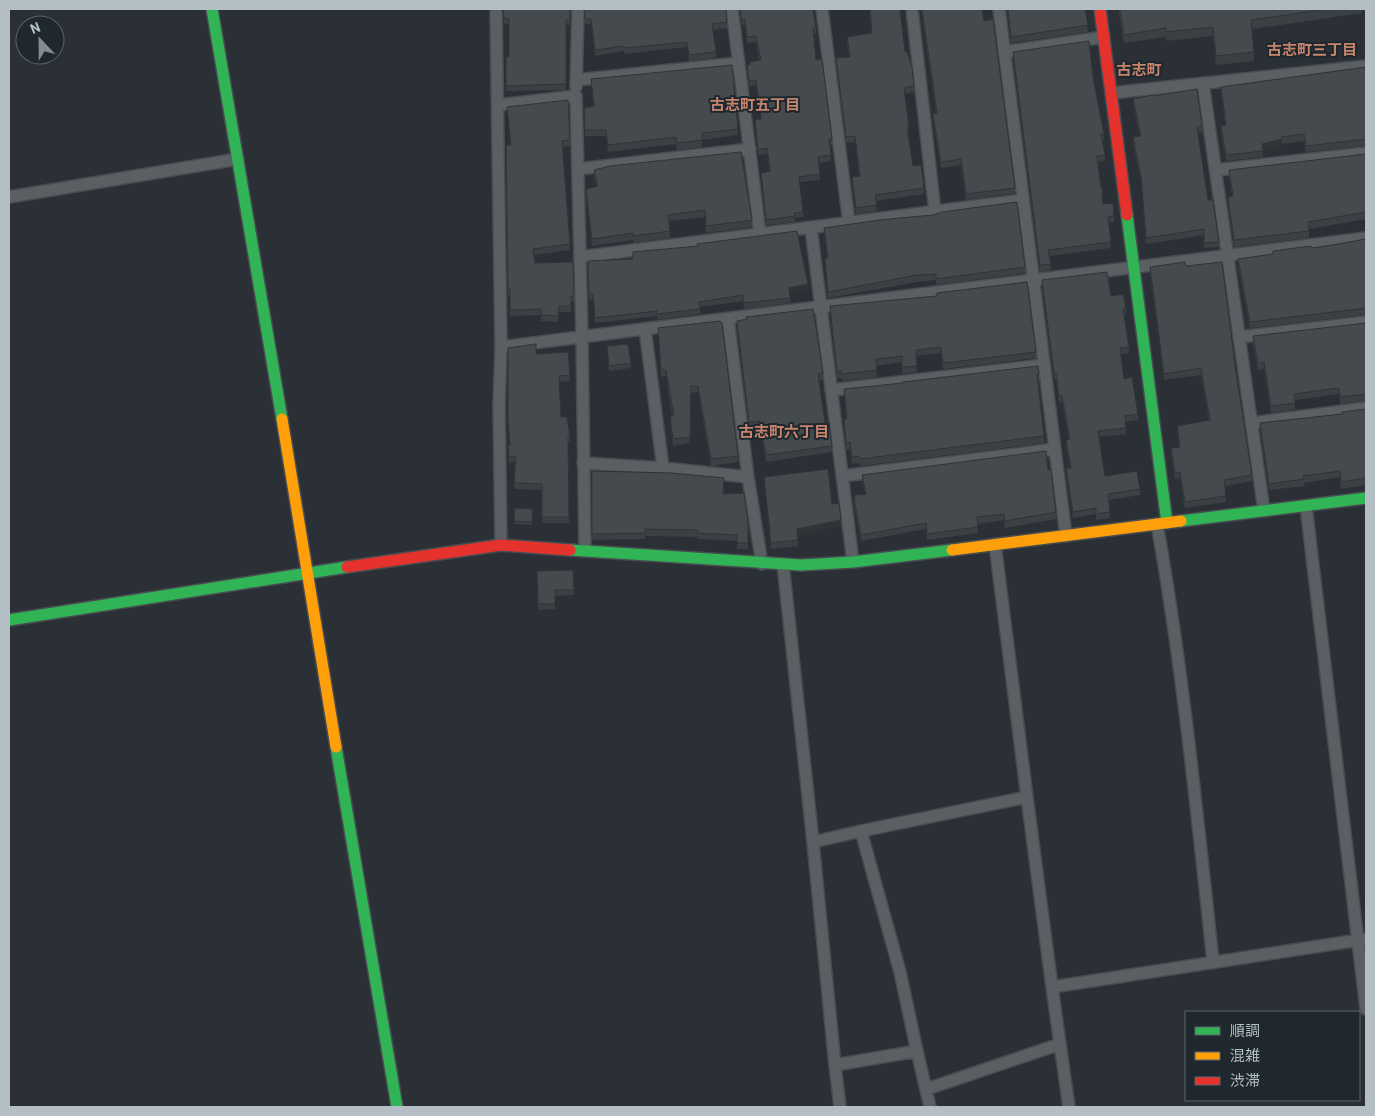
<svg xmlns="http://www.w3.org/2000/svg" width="1375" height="1116" viewBox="0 0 1375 1116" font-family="Barlow,'Noto Sans JP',sans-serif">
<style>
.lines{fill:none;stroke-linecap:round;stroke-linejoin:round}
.street-casing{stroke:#484c50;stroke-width:14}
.fast-casing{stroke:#484c50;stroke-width:14}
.slow-casing{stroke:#484c50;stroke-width:14}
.jam-casing{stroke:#484c50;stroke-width:14}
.street{stroke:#5a5f63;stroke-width:11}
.fast{stroke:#30b455;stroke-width:11}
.slow{stroke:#ff9f0a;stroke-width:11}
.jam{stroke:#e5322d;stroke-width:11}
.wall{fill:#3a4043}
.shaded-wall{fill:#303437}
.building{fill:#444a4e;stroke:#303437}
.labels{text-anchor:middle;stroke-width:4;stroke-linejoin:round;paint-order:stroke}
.neighbourhood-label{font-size:15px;font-weight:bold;fill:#c7846d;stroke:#1e282e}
</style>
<rect width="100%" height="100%" fill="#2a3035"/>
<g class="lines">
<defs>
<path id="street" d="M496,9L501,347L499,406L501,545
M732,9L760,234
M822,9L849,223
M912,9L935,212
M999,9L1066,536
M1004,52L1104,37
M576,80L739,63
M1203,83L1264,511
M576,87L578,9
M1111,93L1366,66
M498,105L576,96L582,337L585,551
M578,169L750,149
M1216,170L1366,153
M9,197L238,159
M811,228L853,562
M580,257L1023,200
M1239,337L1366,322
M501,347L1366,238
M831,390L1044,365
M1251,423L1366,408
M583,463L663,468L645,329
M663,468L748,477L728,319
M842,476L1055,449
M748,477L762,564
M1306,506L1366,1009
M1157,524C1183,669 1197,815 1213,961
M995,544L1027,797
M783,564L813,842
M861,831L1027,797L1052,987
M1060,1044L1069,1107
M835,1065L813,842L861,831L900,972L917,1051
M927,1089L1060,1044L1052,987L1366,939
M840,1107L835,1065L917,1051L930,1107"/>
<path id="fast" d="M212,9L282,419
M1127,215L1167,523
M1181,521L1366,498
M570,550L801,565L853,562L952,550
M9,620L347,567
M336,747L397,1107"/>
<path id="slow" d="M282,419L336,747
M952,550L1181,521"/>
<path id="jam" d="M1100,9L1127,215
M347,567L501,545L570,550"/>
</defs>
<use href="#street" class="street-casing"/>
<use href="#fast" class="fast-casing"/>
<use href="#slow" class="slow-casing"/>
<use href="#jam" class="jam-casing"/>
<use href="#street" class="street"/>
<use href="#fast" class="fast"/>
<use href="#slow" class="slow"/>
<use href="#jam" class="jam"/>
</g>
<path class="wall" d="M503,9H571L570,25H566V90L506,91V57H509V24H504Z
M585,9L727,22V28L713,30L716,52V58L689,61L687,47L625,54L624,51L595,56L591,24H585Z
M738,9H813L816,28V33L814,34L816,60L832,139V145H829L831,161L819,163L820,180L799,182L803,212V217L795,218V222L766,225L761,173L769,171L767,154L758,155L755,120L761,119L756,85L749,86L747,71V65L759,61L756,42L747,43L745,25H742Z
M869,9H900L905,52L914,86V92L905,94L909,127L908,133L913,166L924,188V194L876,201L877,211L856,214L852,183V177L859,176L855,142L846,143L836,64V58L849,57L847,43V37L872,33Z
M921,9H982L1015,188V193L966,200L961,165L941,168L933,120V114L936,113Z
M1007,9H1085L1088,32L1011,43Z
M1119,9H1362V13L1252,29L1254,52V61L1216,65L1213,36L1166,41V37L1124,43L1119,14Z
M1013,52L1093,77L1104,134V140H1102L1105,155V161L1098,162L1103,204L1114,216V222L1108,223L1111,248L1049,256L1051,264V270L1040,272L1013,58Z
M1366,67V146L1306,152L1304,141L1282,144V146L1263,151V157L1226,161L1221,133V126L1225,125L1221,93V87Z
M591,79L738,129V135L702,140V147L677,150L676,144L608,152L606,136H585L584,108L593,106Z
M1154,96L1202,126V132L1198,133L1208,200L1219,242V247L1204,248V235L1146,244L1141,182L1133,143V137L1140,136L1133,105V99Z
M507,107L570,140V146L563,147L570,250L534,255L535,263L573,262L574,301L571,302V312H559L558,322L541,321V315L510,316V295H508L506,145H510Z
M1366,154V219L1309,229V238L1234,247L1228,203V197L1232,196L1229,176V170Z
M594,170L752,220V227L706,233L705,217L669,221L670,238L633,243V240L592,246L586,196V189L597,186L594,177Z
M824,228L1025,267V273L936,285V280L917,282L828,298L825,265V259L827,258Z
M1366,239V315L1250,328L1238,266V259L1273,254Z
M588,261L808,289L790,293V303L744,309L743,301L700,307V314L657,320V316L595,323L593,299L589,300Z
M1186,266L1235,366L1252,475V481L1225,486L1226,502L1185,508L1180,478L1175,479L1171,454V448L1179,447L1177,426L1209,421L1201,375L1164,380L1150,273V267Z
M1042,280L1111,296L1126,308V314H1124L1129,347V353L1121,354L1124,379L1138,414V420L1126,422V434L1099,437L1105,476L1140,489V495L1109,500L1110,518L1096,520V514L1073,518L1066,474V468H1070L1066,446V440H1069L1062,402H1059L1056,379H1054L1042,286Z
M830,306L1036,352V358L943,369L941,353L916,356L917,372L902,374V362L876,366L877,377L842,381V378H837L830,313Z
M737,321L823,373V380H819L825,423L832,446V452L766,462L760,428H749L737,327Z
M702,323L738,456V462L711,466L698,392L691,393L690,443L673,446L670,423V416H672L666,376L661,377L658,328Z
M1366,323V401L1340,404L1339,394L1295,400V410L1271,413L1264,369L1258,370L1253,343V336Z
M607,346L631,363V368L609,371Z
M508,348L536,354L570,375V381L559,382L561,417L570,437V442H568L569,523H542V490L514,489L515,462L509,463L508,451V445H510L508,427Z
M1039,374V381H1038L1044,436V443L860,466L859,463L852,464L850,449L846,450L844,427V419H846L844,389Z
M1366,409V485L1341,489L1340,477L1304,483V486L1269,490L1260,429V423L1342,414Z
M1048,470L1056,512V519L1005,528L1004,520L978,524V533L927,540L926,529L861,541L854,506V499H855V495L865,494L862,481V475Z
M592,471L724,485V494L748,521V549H737V541L697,539V537L645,536V539L592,540Z
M764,477L841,526L798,535V546L771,549Z
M515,508L533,509L532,525L514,524Z
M537,571L574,590V595L555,596V609L538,610Z"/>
<path class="shaded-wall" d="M1282,139V146L1262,151V144Z
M808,284V289L789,294V288Z
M841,520V526L797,535V529Z"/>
<path class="building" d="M503,9H570V20H566V84L506,86V57H509V19L504,18Z
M585,9H726L727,22L712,24L716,52L689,55L687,42L625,48L624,46L595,50L591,19H585Z
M740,9H813L816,28H813L816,60L822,59L832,139H829L831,155L818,157L820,174L799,177L803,212L794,213L795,216L766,220L761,173L770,171L767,148L758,150L755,120L761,119L756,80L749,81L747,65H750V62L761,60L756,36L747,37L745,19L742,20Z
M870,9H900L905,52L907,51L912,67L914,86L904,88L909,127H907L913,166L921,165L924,188L875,195L877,205L856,208L852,177L860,176L855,136L846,137L836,58L850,57L847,37L872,33Z
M922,9H982L984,21L993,19L1015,188L966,194L961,159L941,162L933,114L937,113Z
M1008,9H1085L1088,25L1011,37Z
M1120,9H1328L1251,20L1254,52L1216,56L1213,27L1166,32V28L1124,35Z
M1089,41L1093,77L1104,134H1101L1105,155L1097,156L1101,188H1102L1103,204L1113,203L1114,216L1108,217L1111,242L1048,250L1051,264L1040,265L1013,52Z
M732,65L738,129L702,133V140L677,143L676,137L608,145L606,130H585L584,108L594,106L591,79Z
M1366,67V139L1306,146L1304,134L1281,137L1282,139L1262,144L1263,151L1226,155L1221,126L1226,125L1221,87Z
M1197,89L1202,126L1197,127L1208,200H1213L1219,242L1204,243V229L1146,238L1141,176L1133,137L1141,136L1133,99L1153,95L1154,96Z
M568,100L570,140L562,141L570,244L533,249L535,263L573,262L574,296H571V306H559L558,316L541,315V309L510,310V289H508L506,145H511L507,107Z
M741,152L752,220L706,226L705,210L668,215L670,231L633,236V233L592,239L586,189L598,186L594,170L610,166Z
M1366,154V212L1308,222L1309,231L1234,240L1228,197L1233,196L1229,170Z
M1017,202L1025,267L936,279V274L917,275L828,292L825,259L828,258L824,228L879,220L933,215L942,212Z
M797,231L808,284L789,288L790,298L744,303L743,295L699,302L700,309L657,314V311L595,318L593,294H589L588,261L633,259V252L698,246L697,244Z
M1366,239V308L1250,322L1238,259L1273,254V251L1311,246V248L1328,246Z
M1185,262L1186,266L1222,262L1235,366L1252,475L1224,480L1226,496L1185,502L1180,472L1175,473L1171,448L1180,447L1177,426L1210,420L1201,368L1164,374L1150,267Z
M1107,272L1111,296L1123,294L1126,308H1123L1129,347L1120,348L1124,379L1132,377L1138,414L1125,416L1126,428L1098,431L1105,476L1137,471L1140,489L1108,494L1110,512L1096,514V508L1073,512L1066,468H1071L1066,440L1070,439L1062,396H1059L1056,373H1054L1042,280Z
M1027,282L1036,352L943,363L941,347L916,350L917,366L902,367V356L876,359L877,370L842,374V371H837L830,306L937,296V293Z
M813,309L823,373L818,374L825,423L829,422L832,446L766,455L760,421L749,422L737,321L747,319L746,317Z
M720,321L722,323L738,456L711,459L698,386H691L690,437L673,439L670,416H674L666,370H661L658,328L702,323Z
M1366,323V394L1340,397L1339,388L1294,394L1295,403L1271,406L1264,362L1258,364L1253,336Z
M536,344V354L568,352L570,375L559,376L561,417H567L570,437H568L569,517H542V484L514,483L516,456L509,457L508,445H510L508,421V348Z
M628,344L631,363L609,366L607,346Z
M1038,366L1039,374H1037L1044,436L860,459L859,456L852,457L850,442L846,443L844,419H847L844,389L903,383V382Z
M1366,409V478L1341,482L1340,471L1303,476L1304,479L1269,484L1260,423L1342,414V412Z
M1046,451L1048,470L1051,469L1056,512L1005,521L1004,514L977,517L978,527L927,534L926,523L861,535L854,499H855V495L866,494L862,475Z
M828,469L832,504L839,503L841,520L797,529L798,540L771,543L764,477Z
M592,471L672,473L724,478L723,494L744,493L748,521V543H737V535L697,533V530L645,529V533L592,534Z
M515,508L533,509L532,522L514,521Z
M573,570L574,590H555V604H538L537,571Z"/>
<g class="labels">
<g class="neighbourhood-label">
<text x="1312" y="55">古志町三丁目</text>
<text x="1139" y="75">古志町</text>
<text x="755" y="110">古志町五丁目</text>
<text x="784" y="437">古志町六丁目</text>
</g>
</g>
<rect width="1375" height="1116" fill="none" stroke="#b4bec5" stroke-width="20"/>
<rect x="1185" y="1011" width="175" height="90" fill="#1e282e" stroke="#5a646a"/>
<rect x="1195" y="1027" width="25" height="8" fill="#30b455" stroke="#5a646a"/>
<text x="1230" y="1036" font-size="15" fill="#b4bec5">順調</text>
<rect x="1195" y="1052" width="25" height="8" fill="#ff9f0a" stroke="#5a646a"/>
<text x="1230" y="1061" font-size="15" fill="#b4bec5">混雑</text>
<rect x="1195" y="1077" width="25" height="8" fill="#e5322d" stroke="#5a646a"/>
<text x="1230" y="1086" font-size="15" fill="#b4bec5">渋滞</text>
<g transform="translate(40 40) rotate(338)"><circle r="24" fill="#1e282e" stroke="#5a646a"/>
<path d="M0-4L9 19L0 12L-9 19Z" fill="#848c93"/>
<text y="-8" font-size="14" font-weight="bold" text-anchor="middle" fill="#b4bec5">N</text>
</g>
</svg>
